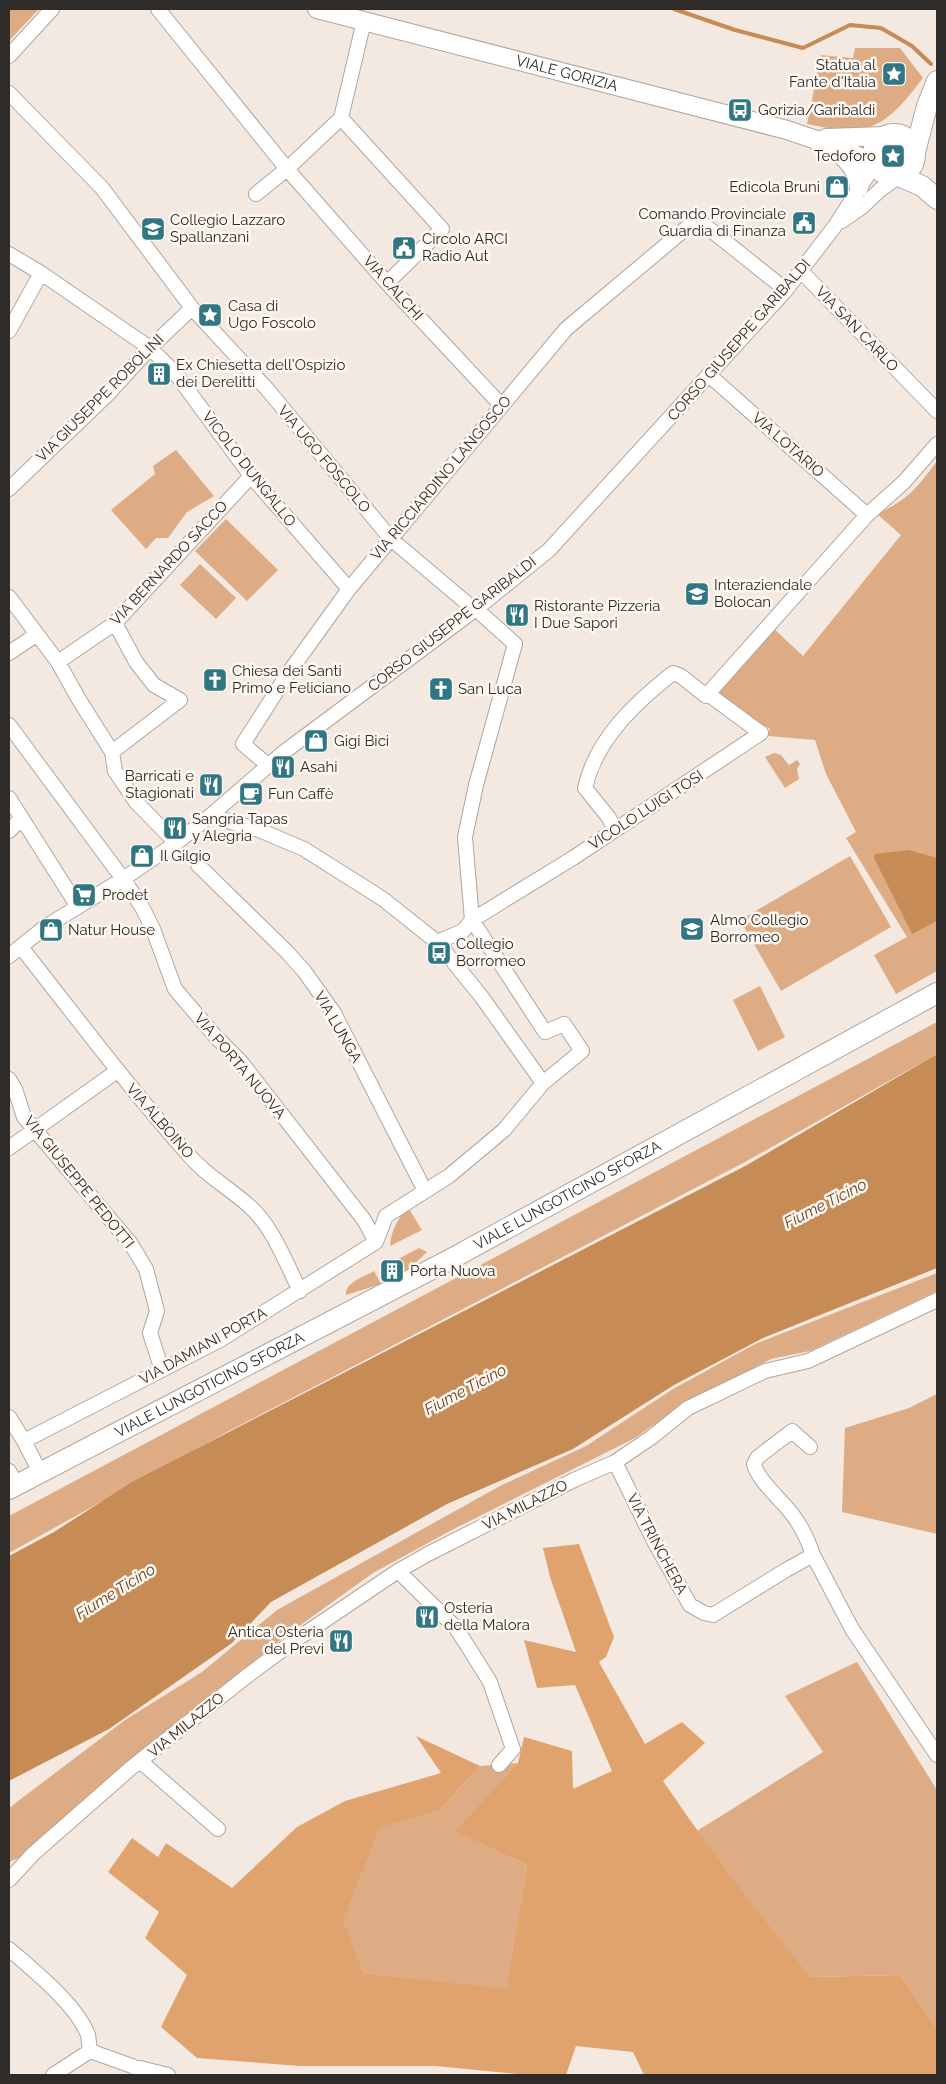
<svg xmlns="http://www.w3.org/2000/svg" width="946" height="2084" viewBox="0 0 946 2084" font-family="Raleway,sans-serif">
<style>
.green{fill:#ddac84}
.forest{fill:#e1a36e}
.water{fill:#c78b56}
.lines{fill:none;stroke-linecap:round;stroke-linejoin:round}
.stream{stroke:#c78b56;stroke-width:4}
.minor-casing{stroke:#b0a69e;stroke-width:16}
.tertiary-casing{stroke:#b0a69e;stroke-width:20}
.secondary-casing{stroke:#b0a69e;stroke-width:22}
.minor{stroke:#fff;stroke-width:14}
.tertiary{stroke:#fff;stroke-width:18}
.secondary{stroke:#fff;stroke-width:20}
.labels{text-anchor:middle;stroke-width:5;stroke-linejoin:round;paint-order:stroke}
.poi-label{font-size:15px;fill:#2f2b28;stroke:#fdf7f2;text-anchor:start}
.street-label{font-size:15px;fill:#2f2b28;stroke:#fdf7f2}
.water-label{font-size:16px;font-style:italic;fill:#6d441d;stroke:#fdf7f2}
</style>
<rect width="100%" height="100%" fill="#f4e9e0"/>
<path class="green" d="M9,9H39L9,41Z
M855,48H900L923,78C885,128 870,138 807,124L821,55L853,58Z
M176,450L214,496L187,512L168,538H156L146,549L111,510L155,474L153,466Z
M937,461V971L896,994L874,955L907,937L846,838L856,832L826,774L815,740L768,736L770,729L725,704L712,695L773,628L803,656L901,535L877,514C909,499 916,489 937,461Z
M226,519L278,570L247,601L195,551Z
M200,564L236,598L216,619L180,585Z
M774,753L781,755L789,765L797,760L800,764L797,769L799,779L785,788L765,757Z
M850,856L891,927L781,991L740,920Z
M760,986L785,1037L758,1051L733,1000Z
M937,1022V1054L745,1162L227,1432L9,1553V1516Z
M409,1209L422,1230L390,1246C391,1233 398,1215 409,1209Z
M419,1248L427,1252L406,1272L400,1258Z
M374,1271L381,1284L346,1295C345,1282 364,1277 374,1271Z
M937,1273V1291L810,1351L771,1359L688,1401L635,1438L450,1531L373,1573L288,1634L220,1688L22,1857L9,1862V1808L125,1720L202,1672L277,1610L500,1486L586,1446L673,1389L755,1344Z
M937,1394V1534L842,1512L845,1428L909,1408Z
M857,1662L937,1790V2028L900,1975L811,1977L768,1927L697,1831L823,1752L785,1696Z
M518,1763L456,1831L527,1865L506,1990L364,1973L342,1919L380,1826L439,1811L480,1766Z"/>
<path class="forest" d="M579,1544L614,1637L606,1657L599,1662L645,1744L682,1722L705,1743L663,1781C709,1849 758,1914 811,1977L900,1975L937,2028V2075H644L633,2052L576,2046L566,2075H529L435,2066H300L197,2058L161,2027L187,1975L145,1938L159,1912L108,1872L132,1838L158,1857L166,1843L232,1888L297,1827L345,1801L441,1773L416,1736L480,1766L439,1811L380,1827L343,1920L364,1973L506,1989L527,1865L455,1831L518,1763L524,1737L572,1751L573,1789L612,1771L575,1685L537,1688L524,1640L576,1652L550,1577L543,1548Z"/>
<path class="water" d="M908,850L937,858V921L912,934L874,858L875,854Z
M937,1054V1268L763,1338L674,1385L573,1449L447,1504L271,1602L232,1643L109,1729L9,1781V1556L54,1532L132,1482L747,1165Z"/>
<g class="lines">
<path class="stream" d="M674,9L735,30L803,48L850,25L881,28L912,46L931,64"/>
<defs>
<path id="minor" d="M158,9L287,169L387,283L501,405
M9,56L52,9
M9,93L102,188L192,308L267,389L391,539L469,605L476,609L515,644L476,785L465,837L472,920L573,858L761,733L708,694
M341,118L442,229L387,283
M256,194L287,169L341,118L364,21
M842,221L862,207L880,190L899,176
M9,254L41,273L150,348L176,374L251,476L349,589
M801,271L937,411
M9,331L41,273
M709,375L867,515
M9,489L107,395L150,348L192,308
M9,597L58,662L78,698L112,752L115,771L136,802L176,843
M9,653L36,635
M58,662L115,623L251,476
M9,725L123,879L142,907L153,929L175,989L216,1037L241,1062L364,1220L376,1242
M112,752L180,700L154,685L136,662L115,623
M269,766L243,744L287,675L349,589L566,329L697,219L786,290
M9,798L78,907
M210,816L259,830L304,849L383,899L437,942L481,996L543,1083L582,1051L564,1024L545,1032L472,920L463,931L437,942
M615,830L609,818L585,788C596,739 635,703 673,673L681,676L706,696L867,515L904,482L937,444
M9,831L22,818
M198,865L287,952L304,971L334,1013L425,1191
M21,947C75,1016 128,1086 186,1152C203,1173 226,1186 247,1204C273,1226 285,1261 300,1291
M9,956L45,927L123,879L176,843L210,816L284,752L476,609L549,550L786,290L835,226L875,164
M9,1079L15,1089L24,1117L131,1244L146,1269L157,1311L150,1333L162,1370
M9,1148L117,1071
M376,1242L386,1216L449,1176L504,1130L543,1083
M9,1417L24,1441L40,1472
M24,1441L220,1340L376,1242
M810,1447L792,1431L758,1457L754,1464C758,1481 781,1499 792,1514C802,1527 808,1540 813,1555
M615,1462L654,1541L690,1605L704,1613L713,1615L786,1570L813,1555L852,1629L937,1755
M9,1471L17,1485
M398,1571L456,1628L472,1653L490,1682L513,1749L499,1765
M140,1761L218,1829
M9,1880L33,1854L131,1768L247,1676L297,1639L398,1571L428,1554L574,1480L615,1462L652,1437L688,1408L765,1371L808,1361L937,1300
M9,1949C33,1970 77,2005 88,2035C89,2040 89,2046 90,2051
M90,2051L132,2066L149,2075
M140,2068L168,2075
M53,2075L90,2051"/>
<g id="tertiary">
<path id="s1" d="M317,9L787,130L840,148L875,164"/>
<path d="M826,138L886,136"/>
<path d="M835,151C849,160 858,171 859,188"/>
</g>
<g id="secondary">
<circle cx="894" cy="155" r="21"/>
<path d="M915,152L927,106L937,81"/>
<path d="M899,176L922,186L937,199"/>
<path id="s2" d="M9,1489L451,1259L937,993"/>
</g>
</defs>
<use href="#minor" class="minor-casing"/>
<use href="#tertiary" class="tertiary-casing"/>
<use href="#secondary" class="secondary-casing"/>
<use href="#minor" class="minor"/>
<use href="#tertiary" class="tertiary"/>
<use href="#secondary" class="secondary"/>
</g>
<defs>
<symbol id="sight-square" viewBox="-11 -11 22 22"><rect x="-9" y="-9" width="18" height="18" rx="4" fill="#307683" stroke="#fdf7f2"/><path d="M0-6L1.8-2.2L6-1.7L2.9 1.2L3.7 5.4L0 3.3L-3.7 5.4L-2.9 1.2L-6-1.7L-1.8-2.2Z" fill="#fff"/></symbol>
<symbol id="bus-square" viewBox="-11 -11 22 22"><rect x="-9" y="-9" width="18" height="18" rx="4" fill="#307683" stroke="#fdf7f2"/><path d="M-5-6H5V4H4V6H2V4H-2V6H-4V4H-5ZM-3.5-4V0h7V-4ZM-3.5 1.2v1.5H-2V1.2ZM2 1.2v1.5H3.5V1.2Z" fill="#fff"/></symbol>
<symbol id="shop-square" viewBox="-11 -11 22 22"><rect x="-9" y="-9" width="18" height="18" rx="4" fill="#307683" stroke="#fdf7f2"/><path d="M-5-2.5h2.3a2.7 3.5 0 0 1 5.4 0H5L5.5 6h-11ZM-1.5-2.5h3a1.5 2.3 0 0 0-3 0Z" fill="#fff"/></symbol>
<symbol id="civic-square" viewBox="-11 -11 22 22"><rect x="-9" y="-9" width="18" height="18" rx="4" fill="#307683" stroke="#fdf7f2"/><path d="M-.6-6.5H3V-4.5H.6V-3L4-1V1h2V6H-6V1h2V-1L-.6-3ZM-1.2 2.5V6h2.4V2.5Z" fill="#fff"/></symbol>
<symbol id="university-square" viewBox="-11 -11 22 22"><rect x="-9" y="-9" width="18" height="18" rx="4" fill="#307683" stroke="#fdf7f2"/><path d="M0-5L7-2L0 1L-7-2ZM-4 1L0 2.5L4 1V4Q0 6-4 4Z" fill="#fff"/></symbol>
<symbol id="building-square" viewBox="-11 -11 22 22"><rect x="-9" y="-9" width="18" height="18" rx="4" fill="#307683" stroke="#fdf7f2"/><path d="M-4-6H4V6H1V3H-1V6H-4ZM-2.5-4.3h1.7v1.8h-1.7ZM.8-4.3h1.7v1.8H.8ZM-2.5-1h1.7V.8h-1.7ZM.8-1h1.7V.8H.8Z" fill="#fff"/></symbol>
<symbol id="school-square" viewBox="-11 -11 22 22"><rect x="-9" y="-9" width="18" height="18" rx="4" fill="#307683" stroke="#fdf7f2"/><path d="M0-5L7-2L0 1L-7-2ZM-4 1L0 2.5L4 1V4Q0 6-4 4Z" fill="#fff"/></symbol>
<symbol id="restaurant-square" viewBox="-11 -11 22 22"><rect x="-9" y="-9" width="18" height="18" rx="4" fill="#307683" stroke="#fdf7f2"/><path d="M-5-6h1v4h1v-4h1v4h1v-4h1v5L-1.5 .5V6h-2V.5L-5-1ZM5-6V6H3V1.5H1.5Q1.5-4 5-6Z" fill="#fff"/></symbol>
<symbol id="church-square" viewBox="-11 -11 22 22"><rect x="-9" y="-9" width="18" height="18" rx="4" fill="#307683" stroke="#fdf7f2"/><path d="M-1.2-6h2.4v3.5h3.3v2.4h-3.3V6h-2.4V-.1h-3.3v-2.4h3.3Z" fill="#fff"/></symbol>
<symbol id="cafe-square" viewBox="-11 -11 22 22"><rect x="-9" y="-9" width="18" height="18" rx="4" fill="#307683" stroke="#fdf7f2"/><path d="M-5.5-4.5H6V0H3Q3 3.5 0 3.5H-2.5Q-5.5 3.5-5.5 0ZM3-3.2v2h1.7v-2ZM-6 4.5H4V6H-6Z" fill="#fff"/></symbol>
<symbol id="supermarket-square" viewBox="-11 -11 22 22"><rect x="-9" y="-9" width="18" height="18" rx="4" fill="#307683" stroke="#fdf7f2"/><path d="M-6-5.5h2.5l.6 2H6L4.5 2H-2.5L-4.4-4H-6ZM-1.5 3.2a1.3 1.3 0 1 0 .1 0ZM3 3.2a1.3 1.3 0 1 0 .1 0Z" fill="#fff"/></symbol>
</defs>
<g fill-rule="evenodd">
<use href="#sight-square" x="880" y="60" width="28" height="28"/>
<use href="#bus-square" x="726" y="96" width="28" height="28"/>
<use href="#sight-square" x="879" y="142" width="28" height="28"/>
<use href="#shop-square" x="823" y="173" width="28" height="28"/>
<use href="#civic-square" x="790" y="209" width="28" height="28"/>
<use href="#university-square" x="139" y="215" width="28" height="28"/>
<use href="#civic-square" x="390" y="234" width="28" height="28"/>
<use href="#sight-square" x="196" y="301" width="28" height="28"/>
<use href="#building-square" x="145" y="360" width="28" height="28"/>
<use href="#school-square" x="683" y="580" width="28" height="28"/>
<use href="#restaurant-square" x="503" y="601" width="28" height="28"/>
<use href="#church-square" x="201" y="666" width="28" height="28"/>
<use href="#church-square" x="427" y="675" width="28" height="28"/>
<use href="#shop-square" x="302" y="727" width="28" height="28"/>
<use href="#restaurant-square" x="269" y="753" width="28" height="28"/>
<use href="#restaurant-square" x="197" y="771" width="28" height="28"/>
<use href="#cafe-square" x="237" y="780" width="28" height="28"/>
<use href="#restaurant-square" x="161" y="814" width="28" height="28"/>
<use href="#shop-square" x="128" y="842" width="28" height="28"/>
<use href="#supermarket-square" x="70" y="881" width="28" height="28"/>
<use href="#university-square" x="678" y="915" width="28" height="28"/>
<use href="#shop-square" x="37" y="916" width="28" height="28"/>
<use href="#bus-square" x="425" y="939" width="28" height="28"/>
<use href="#building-square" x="378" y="1257" width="28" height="28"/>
<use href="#restaurant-square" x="413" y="1603" width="28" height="28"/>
<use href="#restaurant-square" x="327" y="1627" width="28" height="28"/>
</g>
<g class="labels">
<g class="poi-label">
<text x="876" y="70" text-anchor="end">Statua al<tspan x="876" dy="17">Fante d'Italia</tspan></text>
<text x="758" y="115">Gorizia/Garibaldi</text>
<text x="876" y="161" text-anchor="end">Tedoforo</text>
<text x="820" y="192" text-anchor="end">Edicola Bruni</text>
<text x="786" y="219" text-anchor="end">Comando Provinciale<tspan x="786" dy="17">Guardia di Finanza</tspan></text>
<text x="170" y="225">Collegio Lazzaro<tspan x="170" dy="17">Spallanzani</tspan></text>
<text x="422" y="244">Circolo ARCI<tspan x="422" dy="17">Radio Aut</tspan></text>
<text x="228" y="311">Casa di<tspan x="228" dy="17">Ugo Foscolo</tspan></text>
<text x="176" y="370">Ex Chiesetta dell'Ospizio<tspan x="176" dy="17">dei Derelitti</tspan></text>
<text x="714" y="590">Interaziendale<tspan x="714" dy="17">Bolocan</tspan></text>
<text x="534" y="611">Ristorante Pizzeria<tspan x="534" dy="17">I Due Sapori</tspan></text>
<text x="232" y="676">Chiesa dei Santi<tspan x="232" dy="17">Primo e Feliciano</tspan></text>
<text x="458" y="694">San Luca</text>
<text x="334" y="746">Gigi Bici</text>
<text x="300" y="772">Asahi</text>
<text x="194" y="781" text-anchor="end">Barricati e<tspan x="194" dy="17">Stagionati</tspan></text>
<text x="268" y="799">Fun Caffè</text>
<text x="192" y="824">Sangria Tapas<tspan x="192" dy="17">y Alegria</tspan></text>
<text x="160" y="861">Il Gilgio</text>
<text x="102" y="900">Prodet</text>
<text x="710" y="925">Almo Collegio<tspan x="710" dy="17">Borromeo</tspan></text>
<text x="68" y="935">Natur House</text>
<text x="456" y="949">Collegio<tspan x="456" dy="17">Borromeo</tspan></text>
<text x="410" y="1276">Porta Nuova</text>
<text x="444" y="1613">Osteria<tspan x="444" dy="17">della Malora</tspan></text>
<text x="324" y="1637" text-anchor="end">Antica Osteria<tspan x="324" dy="17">del Previ</tspan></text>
</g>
<g class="street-label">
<text dy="5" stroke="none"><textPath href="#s1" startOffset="258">VIALE GORIZIA</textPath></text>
<text transform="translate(393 288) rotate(48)" y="5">VIA CALCHI</text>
<text transform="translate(857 329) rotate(46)" y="5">VIA SAN CARLO</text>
<text transform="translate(739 340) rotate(-49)" y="5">CORSO GIUSEPPE GARIBALDI</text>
<text transform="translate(100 398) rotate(-45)" y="5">VIA GIUSEPPE ROBOLINI</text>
<text transform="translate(788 445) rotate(41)" y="5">VIA LOTARIO</text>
<text transform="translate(324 459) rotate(50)" y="5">VIA UGO FOSCOLO</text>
<text transform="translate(249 469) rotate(52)" y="5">VICOLO DUNGALLO</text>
<text transform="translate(441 478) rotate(-50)" y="5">VIA RICCIARDINO LANGOSCO</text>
<text transform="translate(169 563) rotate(-47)" y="5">VIA BERNARDO SACCO</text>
<text transform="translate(452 624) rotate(-38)" y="5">CORSO GIUSEPPE GARIBALDI</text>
<text transform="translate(646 810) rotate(-33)" y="5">VICOLO LUIGI TOSI</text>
<text transform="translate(338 1027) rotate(60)" y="5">VIA LUNGA</text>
<text transform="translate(240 1066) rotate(50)" y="5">VIA PORTA NUOVA</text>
<text transform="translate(160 1121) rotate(49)" y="5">VIA ALBOINO</text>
<text transform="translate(79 1182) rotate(51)" y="5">VIA GIUSEPPE PEDOTTI</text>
<text dy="5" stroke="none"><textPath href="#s2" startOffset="631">VIALE LUNGOTICINO SFORZA</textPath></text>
<text transform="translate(203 1346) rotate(-29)" y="5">VIA DAMIANI PORTA</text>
<text dy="5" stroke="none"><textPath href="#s2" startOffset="226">VIALE LUNGOTICINO SFORZA</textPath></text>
<text transform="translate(525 1505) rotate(-27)" y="5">VIA MILAZZO</text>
<text transform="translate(657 1544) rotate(62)" y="5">VIA TRINCHERA</text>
<text transform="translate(186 1725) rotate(-39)" y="5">VIA MILAZZO</text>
</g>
<g class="water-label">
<text transform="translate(825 1203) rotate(-27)" y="6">Fiume Ticino</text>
<text transform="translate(465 1389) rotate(-28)" y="6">Fiume Ticino</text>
<text transform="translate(115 1591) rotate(-32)" y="6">Fiume Ticino</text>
</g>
</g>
<rect width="946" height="2084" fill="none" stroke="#2f2b28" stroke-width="20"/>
</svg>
